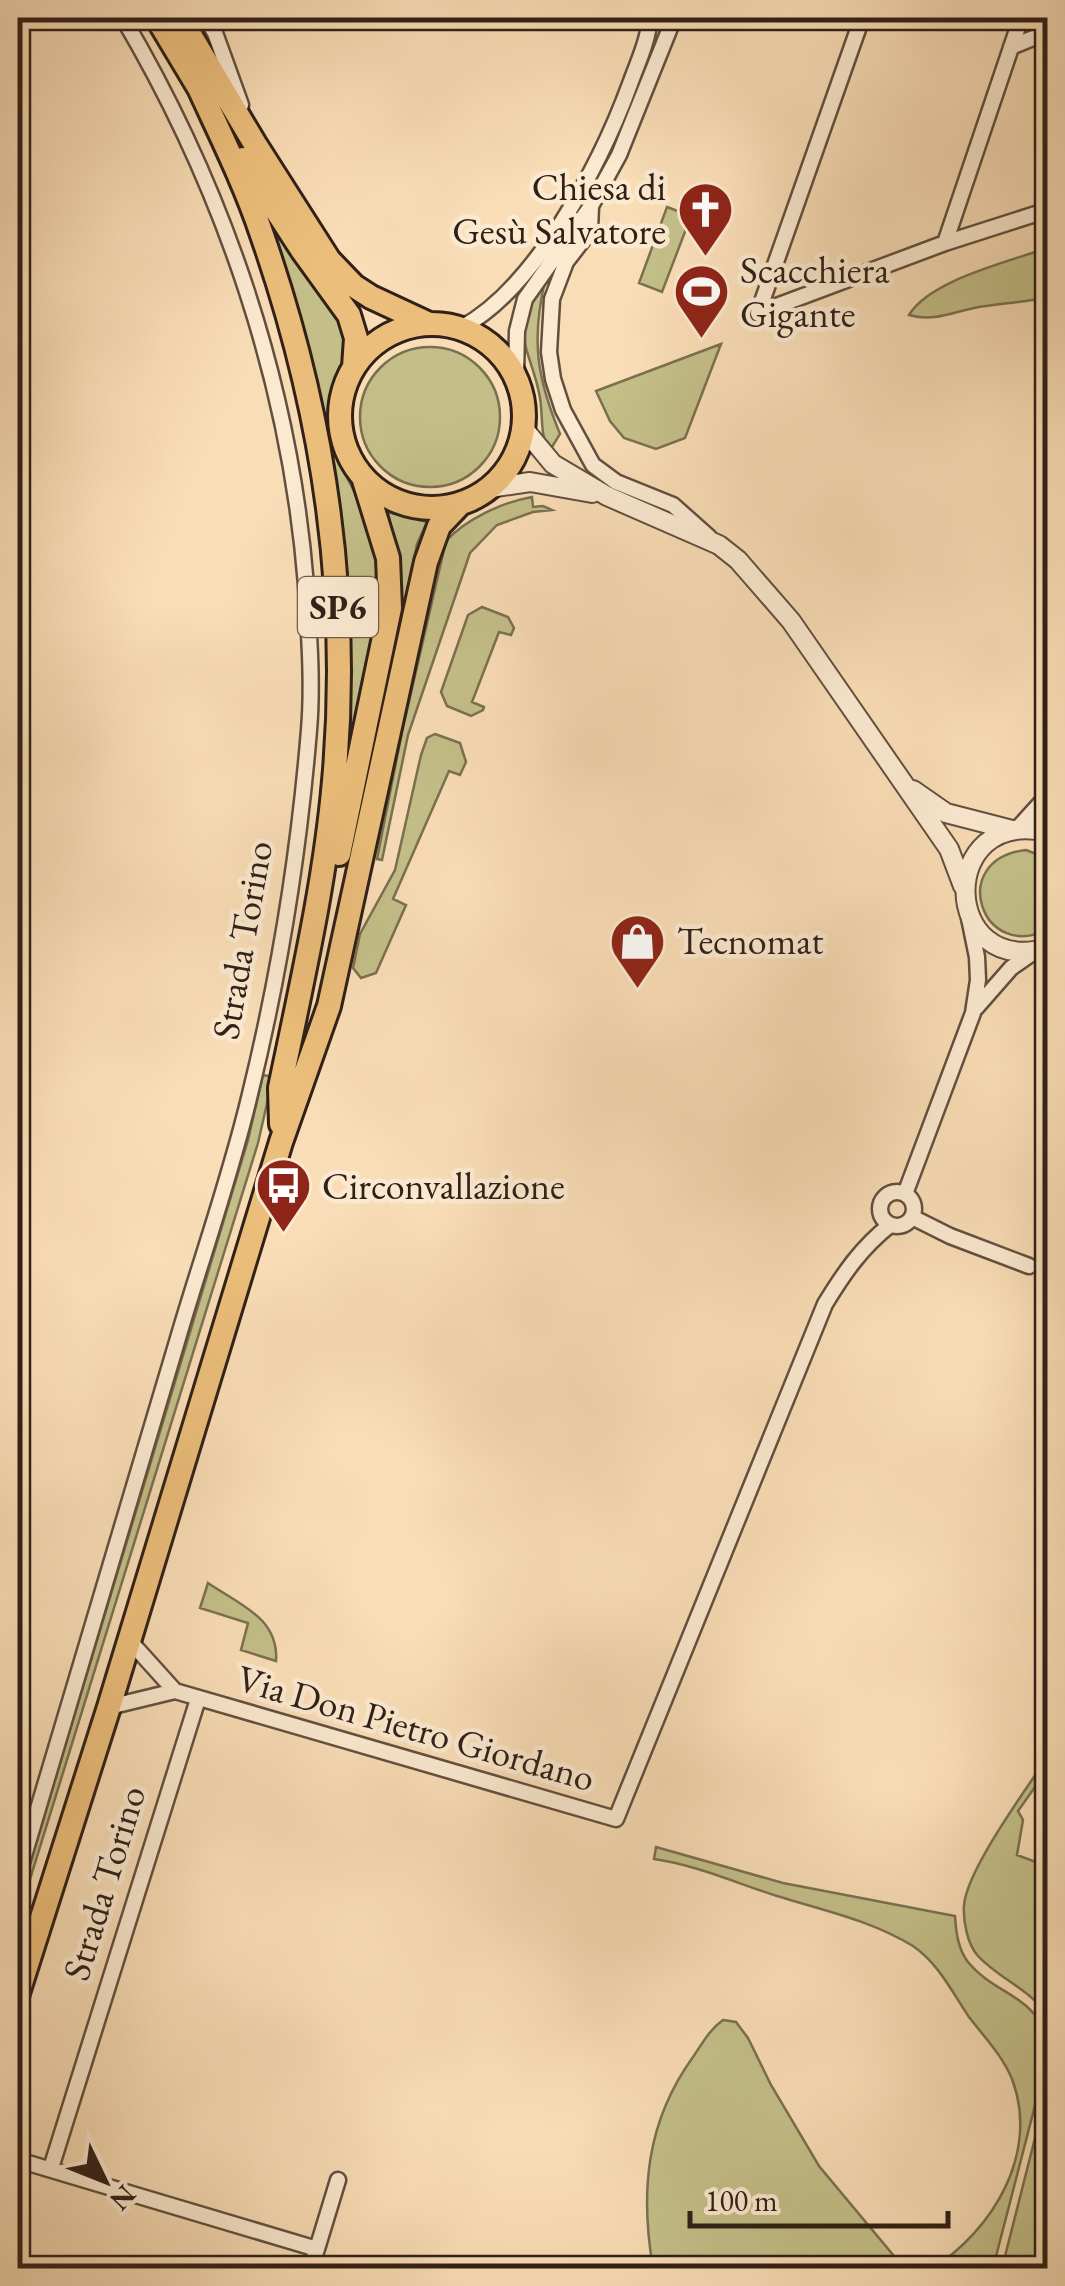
<svg xmlns="http://www.w3.org/2000/svg" width="1065" height="2286" viewBox="0 0 1065 2286" font-family="'EB Garamond',serif">
<style>
.green{fill:#c4bf89;stroke:#7a7050;stroke-width:2.5}
.lines{fill:none;stroke-linecap:round;stroke-linejoin:round}
.minor-casing{stroke:#624f3f;stroke-width:19}
.tertiary-casing{stroke:#624f3f;stroke-width:22}
.primary-casing{stroke:#302017;stroke-width:28}
.minor{stroke:#fbe9d0;stroke-width:14}
.tertiary{stroke:#fbe9d0;stroke-width:18}
.primary{stroke:#ecbe7b;stroke-width:22}
.labels{text-anchor:middle;stroke-width:9;stroke-linejoin:round;paint-order:stroke}
.shield{fill:#fbe9d0;stroke:#6d5c4e;stroke-width:2.5}
.shield-label{font-size:35px;font-weight:bold;fill:#302017}
.poi-label{font-size:38px;fill:#302017;stroke:#fbe9d0;text-anchor:start}
.street-label{font-size:38px;fill:#302017;stroke:#fbe9d0}
</style>
<rect width="100%" height="100%" fill="#f9ddb6"/>
<filter id="stains"><feTurbulence type="fractalNoise" baseFrequency=".002" numOctaves="4"/><feColorMatrix values="0 0 0 0 .2 0 0 0 0 .09 0 0 0 0 .02 0 0 0 .5 -.17"/></filter>
<radialGradient id="worn" r=".72"><stop offset=".6" stop-color="#630" stop-opacity="0"/><stop offset="1" stop-color="#630" stop-opacity=".3"/></radialGradient>
<path class="green" d="M256,192L346,328C346,335 347,344 346,351C342,371 328,388 328,409C326,459 365,498 377,544C393,607 363,699 351,763L344,762L348,648Z
M667,207L691,216L662,292L639,283Z
M1047,248V297C1023,303 998,303 974,308C951,313 932,322 909,315C930,280 1008,262 1047,248Z
M545,281C531,341 537,378 560,434L549,452C540,435 543,416 540,398C532,350 504,329 545,281Z
M721,344L685,438L656,449L624,438L610,421L596,391Z
M360 417a70 70 0 1 1 140 0a70 70 0 1 1-140 0Z
M532,497L533,507L543,506L552,510L533,512L497,525L470,553L408,735L382,860L377,859L402,732L446,541C466,519 503,502 532,497Z
M388,512L427,522L417,544L398,635L400,568Z
M482,607L508,617L514,628L511,635L499,632L472,702L484,707L483,710L471,716L447,706L441,692L468,615Z
M435,734L460,743L466,762L460,775L449,771L393,899L406,905L376,973L361,978L353,968L360,934L395,870L421,755L427,738Z
M1026,850L1047,858L1048,929C982,964 946,859 1026,850Z
M263,1075L273,1077L258,1143L18,1918V1902L248,1140Z
M208,1583C240,1605 279,1618 276,1661L241,1650L248,1623L200,1608Z
M1047,1758V1770L1018,1811L1023,1820L1017,1855L1047,1866V2015C1029,1988 999,1979 978,1956C967,1944 963,1920 964,1905C967,1870 1026,1789 1047,1758Z
M656,1847L783,1883L955,1916C956,1932 958,1949 968,1962C999,2000 1053,1997 1046,2063L993,2268H933C993,2230 1040,2152 1012,2079C1002,2055 985,2038 969,2017C952,1992 939,1964 913,1946C870,1920 825,1911 777,1896C736,1883 696,1865 654,1859Z
M723,2020L736,2022L748,2038L771,2085L819,2166L904,2268H653C640,2192 646,2122 693,2057C702,2044 710,2029 723,2020Z
M1047,2091V2268H1002Z"/>
<g class="lines">
<defs>
<path id="minor" d="M206,18L215,33L241,105
M1011,47L1048,32
M591,206L590,231L566,262L552,299L549,352L553,379L563,410L593,465L616,482L673,505L709,537
M945,243L1021,18
M758,313L862,18
M758,313L945,243L1048,210
M461,328C536,288 601,163 630,84C638,62 648,41 650,18
M516,376L517,331L525,299L591,206L619,155L674,18
M1018,828L1048,795
M976,1008L1011,968L1034,952
M880 1209a17 17 0 1 1 34 0a17 17 0 1 1-34 0Z
M905,1194L973,1013L978,980L977,957L969,918
M912,1217L950,1236L1029,1266
M129,1640L175,1691L616,1819L825,1304C844,1273 861,1248 890,1225
M109,1707L175,1691
M18,1876C70,1699 123,1522 176,1345C200,1262 230,1179 250,1094C279,976 299,852 309,730C313,683 309,633 306,585C290,384 225,191 123,18
M18,2160L317,2249L310,2268
M51,2168L198,1699
M317,2249L338,2180"/>
<path id="tertiary" d="M524,429L553,464L607,496L719,545L738,560L791,621L949,849L963,886
M490,488L530,482L592,493
M913,790L946,813L1012,830
M1048,832C936,806 940,979 1048,948"/>
<path id="primary" d="M157,18L205,98
M180,18L255,144L329,260L354,286L371,297L429,324
M199,88C221,136 245,184 262,235C323,410 351,595 334,781C325,884 301,986 280,1088L281,1124
M243,159L302,250L349,315L356,338L354,367
M340 416a92 92 0 1 1 184 0a92 92 0 1 1-184 0Z
M339,854L390,608L388,558L363,477
M18,1993L109,1707L281,1142L329,1006L426,562L439,526L460,504"/>
</defs>
<use href="#minor" class="minor-casing"/>
<use href="#tertiary" class="tertiary-casing"/>
<use href="#primary" class="primary-casing"/>
<use href="#minor" class="minor"/>
<use href="#tertiary" class="tertiary"/>
<use href="#primary" class="primary"/>
</g>
<defs>
<symbol id="church-pin" viewBox="-11 -11 22 30"><path d="M0 17L-7.5 6A9.5 9.5 0 1 1 7.5 6Z" fill="#8f2418" stroke="#fbe9d0"/><path d="M-1.2-6h2.4v3.5h3.3v2.4h-3.3V6h-2.4V-.1h-3.3v-2.4h3.3Z" fill="#fff"/></symbol>
<symbol id="stadium-pin" viewBox="-11 -11 22 30"><path d="M0 17L-7.5 6A9.5 9.5 0 1 1 7.5 6Z" fill="#8f2418" stroke="#fbe9d0"/><path d="M0-5a6.5 5 0 1 0 0 10a6.5 5 0 1 0 0-10ZM-3.5-1.8h7v3.6h-7Z" fill="#fff"/></symbol>
<symbol id="shop-pin" viewBox="-11 -11 22 30"><path d="M0 17L-7.5 6A9.5 9.5 0 1 1 7.5 6Z" fill="#8f2418" stroke="#fbe9d0"/><path d="M-5-2.5h2.3a2.7 3.5 0 0 1 5.4 0H5L5.5 6h-11ZM-1.5-2.5h3a1.5 2.3 0 0 0-3 0Z" fill="#fff"/></symbol>
<symbol id="bus-pin" viewBox="-11 -11 22 30"><path d="M0 17L-7.5 6A9.5 9.5 0 1 1 7.5 6Z" fill="#8f2418" stroke="#fbe9d0"/><path d="M-5-6H5V4H4V6H2V4H-2V6H-4V4H-5ZM-3.5-4V0h7V-4ZM-3.5 1.2v1.5H-2V1.2ZM2 1.2v1.5H3.5V1.2Z" fill="#fff"/></symbol>
</defs>
<g fill-rule="evenodd">
<use href="#church-pin" x="674" y="178" width="63" height="86"/>
<use href="#stadium-pin" x="670" y="260" width="63" height="86"/>
<use href="#shop-pin" x="606" y="910" width="63" height="86"/>
<use href="#bus-pin" x="252" y="1154" width="63" height="86"/>
</g>
<g class="labels">
<rect class="shield" x="298" y="577" width="80" height="60" rx="8"/>
<g class="shield-label">
<text x="338" y="619">SP6</text>
</g>
<g class="poi-label">
<text x="666" y="200" text-anchor="end">Chiesa di<tspan x="666" dy="44">Gesù Salvatore</tspan></text>
<text x="740" y="283">Scacchiera<tspan x="740" dy="44">Gigante</tspan></text>
<text x="677" y="954">Tecnomat</text>
<text x="322" y="1199">Circonvallazione</text>
</g>
<g class="street-label">
<text transform="translate(242 940) rotate(-80)" y="13">Strada Torino</text>
<text transform="translate(416 1728) rotate(16)" y="13">Via Don Pietro Giordano</text>
<text transform="translate(104 1883) rotate(-73)" y="13">Strada Torino</text>
</g>
</g>
<rect width="1065" height="2286" fill="none" stroke="#f9ddb6" stroke-width="60"/>
<rect x="20" y="20" width="1025" height="2246" fill="none" stroke="#302017" stroke-width="5"/>
<rect x="30" y="30" width="1005" height="2226" fill="none" stroke="#302017" stroke-width="2.5"/>
<g transform="translate(105 2181) rotate(133)" stroke="#fbe9d0" stroke-width="8" paint-order="stroke">
<path d="M0-8L18 38L0 25L-18 38Z" fill="#302017"/>
<text y="-15" font-size="28" font-weight="bold" text-anchor="middle" fill="#302017">N</text>
</g>
<path d="M690 2211v15h258v-15" fill="none" stroke="#302017" stroke-width="5"/>
<text x="705" y="2211" font-size="30" fill="#302017" stroke="#fbe9d0" stroke-width="8" paint-order="stroke">100 m</text>
<rect width="100%" height="100%" filter="url(#stains)"/>
<rect width="100%" height="100%" fill="url(#worn)"/>
</svg>
